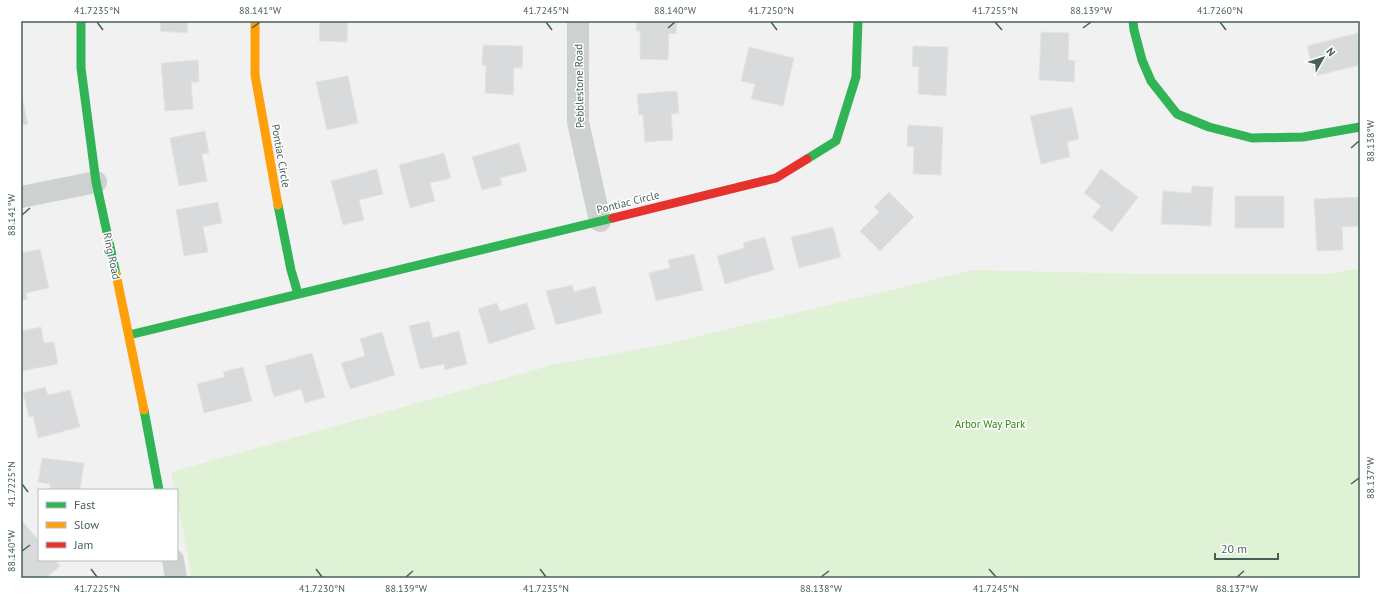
<svg xmlns="http://www.w3.org/2000/svg" width="1381" height="599" viewBox="0 0 1381 599" font-family="'PT Sans',sans-serif">
<style>
.green{fill:#e0f2d5}
.building{fill:#d9dadb;stroke:#e3e4e4}
.lines{fill:none;stroke-linecap:round;stroke-linejoin:round}
.street{stroke:#cdd2d0;stroke-width:22}
.fast{stroke:#30b455;stroke-width:9}
.slow{stroke:#ff9f0a;stroke-width:9}
.jam{stroke:#e5322d;stroke-width:9}
.ticks{fill:none;stroke:#475f57;stroke-width:1.5}
.labels{text-anchor:middle;stroke-width:3;stroke-linejoin:round;paint-order:stroke}
.street-label{font-size:11px;fill:#475f57;stroke:#fff}
.park-label{font-size:11px;fill:#338513;stroke:#fff}
.neatline{fill:none;stroke:#475f57;stroke-width:1.5}
.ticks-label{font-size:10px;text-anchor:middle;fill:#475f57}
</style>
<rect width="100%" height="100%" fill="#f2f1f2"/>
<path class="green" d="M1360,268V578H192L177,500V490H175L171,472L556,364L658,346L973,270L1151,274H1327Z"/>
<path class="building" d="M161,21H188L187,33L160,31Z
M320,21H348L347,42L319,41Z
M637,21H677L676,34L669,33L668,60L640,59V31H636Z
M1041,32L1069,33L1068,60L1075,61L1074,82L1039,80Z
M1358,33L1360,42V65L1315,76L1307,46Z
M483,45L523,46L522,68H514L513,95L485,93L486,66L482,65Z
M913,46L948,47L946,96L918,94L919,67L912,66Z
M749,47L794,58L783,106L751,99L755,84L741,81Z
M198,60L199,82H191L193,109L165,111L161,63Z
M348,76L358,123L327,130L316,82Z
M677,91L679,113L671,114L673,140L645,142L643,115H639L637,94Z
M21,94L28,124L21,125Z
M1072,107L1079,139L1067,142L1070,157L1041,164L1030,116Z
M908,125L943,127L941,175L913,174L914,147L907,146Z
M205,131L209,153L202,154L207,181L179,186L170,138Z
M519,143L527,171L500,178L502,185L482,190L472,157Z
M444,153L451,178L430,183L435,201L410,208L399,165Z
M377,169L383,194L359,200L364,220L343,225L331,181Z
M1101,169L1138,197L1112,232L1092,217L1101,206L1084,193Z
M1192,186L1213,187L1211,226L1161,224L1163,191L1191,193Z
M889,192L914,217L880,251L860,231L879,212L874,207Z
M1235,196H1284V228H1235Z
M1360,197V226L1342,227L1343,250L1317,251L1314,199Z
M218,202L222,223L203,227L208,252L184,256L176,210Z
M833,227L841,257L799,268L791,237Z
M765,237L774,270L725,284L717,256L744,248L743,243Z
M40,249L49,288L26,293L27,299L21,300V253Z
M694,254L703,290L656,301L649,273L670,268L668,260Z
M572,285L574,292L595,286L602,313L556,325L546,291Z
M497,303L500,311L527,303L535,329L489,344L478,309Z
M429,321L433,338L459,331L467,364L445,370L444,364L420,369L409,326Z
M41,327L44,343L54,342L58,364L21,371V331Z
M382,332L395,375L350,389L341,363L365,356L360,339Z
M312,353L325,397L305,403L301,389L274,397L265,366Z
M243,367L252,401L204,413L197,384L225,377L223,372Z
M45,387L48,395L70,390L80,427L38,438L33,416L29,417L23,393Z
M42,458L84,463L80,490H50V484L38,482Z
M23,522L39,541V560H55L60,566L46,578H21V524Z"/>
<g class="lines">
<path class="street" d="M578,21V122L600,221
M21,197L96,182
M173,560L176,578"/>
<path class="fast" d="M81,21V68L96,182L116,274
M1133,21L1134,30L1142,60L1151,81L1177,114L1209,127L1252,138L1303,137L1360,127
M807,159L836,141L856,77L858,21
M278,205L291,270L298,294
M129,335L613,218
M144,410L159,490"/>
<path class="slow" d="M255,21V75L278,205
M116,274L144,410"/>
<path class="jam" d="M613,218L776,178L807,159"/>
</g>
<path class="ticks" d="M97,22L103,30M546,22L552,30M771,22L777,30M995,22L1002,30M1220,22L1226,30M252,28L260,22M668,28L675,22M1083,28L1091,22M1351,148L1359,141M22,215L30,208M22,484L28,492M1351,484L1359,478M22,551L30,545M91,569L97,577M316,569L322,577M540,569L546,577M989,569L996,577M406,577L413,571M821,577L829,571M1237,577L1244,571"/>
<g class="labels">
<g class="street-label">
<text transform="translate(579 86) rotate(-91)" y="4">Pebblestone Road</text>
<text transform="translate(281 156) rotate(80)" y="4">Pontiac Circle</text>
<text transform="translate(628 202) rotate(-14)" y="4">Pontiac Circle</text>
<text transform="translate(112 256) rotate(78)" y="4">Ring Road</text>
</g>
<g class="park-label">
<text x="990" y="428">Arbor Way Park</text>
</g>
</g>
<rect width="1381" height="599" fill="none" stroke="#ffffff" stroke-width="44"/>
<rect x="38" y="489" width="140" height="72" fill="#ffffff" stroke="#b5bfbc"/>
<rect x="46" y="502" width="20" height="6" fill="#30b455" stroke="#b5bfbc"/>
<text x="74" y="509" font-size="12" fill="#475f57">Fast</text>
<rect x="46" y="522" width="20" height="6" fill="#ff9f0a" stroke="#b5bfbc"/>
<text x="74" y="529" font-size="12" fill="#475f57">Slow</text>
<rect x="46" y="542" width="20" height="6" fill="#e5322d" stroke="#b5bfbc"/>
<text x="74" y="549" font-size="12" fill="#475f57">Jam</text>
<g transform="translate(1323 58) rotate(51)" stroke="#ffffff" stroke-width="3" paint-order="stroke">
<path d="M0-3L7 15L0 10L-7 15Z" fill="#475f57"/>
<text y="-6" font-size="11" font-weight="bold" text-anchor="middle" fill="#475f57">N</text>
</g>
<path d="M1215 553v6h63v-6" fill="none" stroke="#475f57" stroke-width="2"/>
<text x="1221" y="553" font-size="12" fill="#475f57" stroke="#ffffff" stroke-width="3" paint-order="stroke">20 m</text>
<rect x="22" y="22" width="1337" height="555" class="neatline"/>
<g class="ticks-label">
<text x="97" y="14">41.7235°N</text>
<text x="260" y="14">88.141°W</text>
<text x="546" y="14">41.7245°N</text>
<text x="675" y="14">88.140°W</text>
<text x="771" y="14">41.7250°N</text>
<text x="995" y="14">41.7255°N</text>
<text x="1091" y="14">88.139°W</text>
<text x="1220" y="14">41.7260°N</text>
<text transform="translate(1370 141) rotate(-90)" y="4">88.138°W</text>
<text transform="translate(11 215) rotate(-90)" y="4">88.141°W</text>
<text transform="translate(1370 478) rotate(-90)" y="4">88.137°W</text>
<text transform="translate(11 484) rotate(-90)" y="4">41.7225°N</text>
<text transform="translate(11 551) rotate(-90)" y="4">88.140°W</text>
<text x="97" y="592">41.7225°N</text>
<text x="322" y="592">41.7230°N</text>
<text x="406" y="592">88.139°W</text>
<text x="546" y="592">41.7235°N</text>
<text x="821" y="592">88.138°W</text>
<text x="996" y="592">41.7245°N</text>
<text x="1237" y="592">88.137°W</text>
</g>
</svg>
